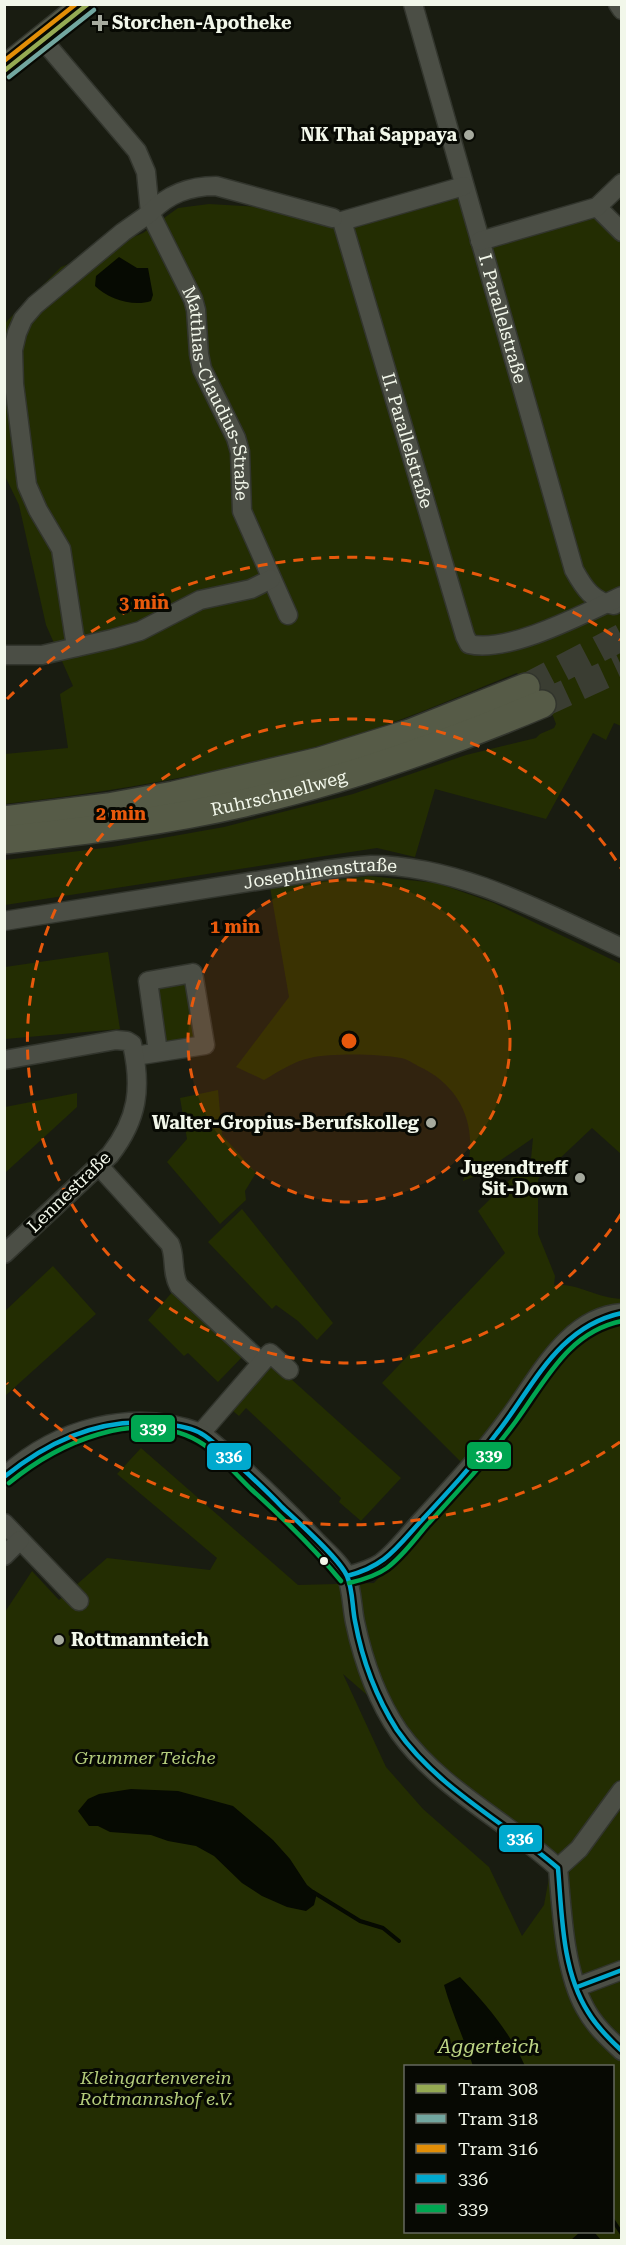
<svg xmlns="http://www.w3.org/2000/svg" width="626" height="2245" viewBox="0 0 626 2245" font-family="'Roboto Serif',serif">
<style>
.green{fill:#232d02;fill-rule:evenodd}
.water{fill:#060a02}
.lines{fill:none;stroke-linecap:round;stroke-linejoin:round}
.stream{stroke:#060a02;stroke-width:4}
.highway-tunnel{stroke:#3a3d32;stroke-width:27;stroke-dasharray:27 14;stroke-linecap:butt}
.minor-casing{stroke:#32352d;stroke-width:21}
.major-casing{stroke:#32352d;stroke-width:27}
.highway-casing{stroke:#32352d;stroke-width:30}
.minor{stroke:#4b4e45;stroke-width:18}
.major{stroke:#515547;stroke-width:24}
.highway{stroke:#565b47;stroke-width:27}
.bus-1-casing{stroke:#070903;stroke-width:9}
.bus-2-casing{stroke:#070903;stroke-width:9}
.bus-1{stroke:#00a9ce;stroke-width:4.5}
.bus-2{stroke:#00a651;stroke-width:4.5}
.tram-1-casing{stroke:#070903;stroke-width:9}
.tram-2-casing{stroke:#070903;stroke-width:9}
.tram-3-casing{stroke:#070903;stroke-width:9}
.tram-1{stroke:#95aa53;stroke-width:4.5}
.tram-2{stroke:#72a7a0;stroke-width:4.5}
.tram-3{stroke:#e28e07;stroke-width:4.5}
.ring{fill:none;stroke:#e8590c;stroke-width:3;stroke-dasharray:10 8}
.poi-dot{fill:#a6aa9e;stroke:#070903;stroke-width:2}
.bus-dot{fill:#f2f7ea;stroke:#070903;stroke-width:2}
.labels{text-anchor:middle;stroke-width:6;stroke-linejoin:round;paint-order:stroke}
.poi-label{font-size:18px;font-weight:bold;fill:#f2f7ea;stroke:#070903;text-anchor:end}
.street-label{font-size:18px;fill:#f2f7ea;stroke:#070903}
.park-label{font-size:18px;font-style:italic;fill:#b4cc7c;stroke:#070903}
.water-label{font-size:20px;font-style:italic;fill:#bdd585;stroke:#070903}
.centre{fill:#e8590c;stroke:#070903;stroke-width:3}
.ring-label{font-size:18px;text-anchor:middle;font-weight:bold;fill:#e8590c;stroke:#070903;stroke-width:6;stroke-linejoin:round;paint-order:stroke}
.line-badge{stroke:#070903;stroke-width:2}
.badge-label{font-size:16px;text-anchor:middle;font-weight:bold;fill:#fff}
</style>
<rect width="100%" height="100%" fill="#191c11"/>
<path class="green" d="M467,179L495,245L596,215L621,242V726L614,723L606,740L593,733L546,819L435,789L415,857L377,848L5,905V860L112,847L224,827L353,794L466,755L536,738L540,734L554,728L556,724L553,716L517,673C455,698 394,725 330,743C224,772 114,792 5,804V754L68,748L60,694L73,686L46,625L19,505L5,476L4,326L7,321L61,267L143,233L178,208L209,204L344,212Z
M369,876L437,883L494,903L621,964V1154L592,1128L538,1179V1234L555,1276L554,1285C578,1283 596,1298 621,1299V2240H5V1612L32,1571L59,1600L107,1558L210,1570L217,1558L117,1474L141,1448L298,1585L374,1583L475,1476L382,1383L505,1253L478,1211L531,1159L533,1138L479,1175L463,1181C481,1134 465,1087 418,1066C413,1063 407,1059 401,1058C379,1054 332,1053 310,1058C294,1061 278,1072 264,1080L236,1067L289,997L270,887ZM343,1674L406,1729L440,1771L553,1856L544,1905L522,1936L489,1867L423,1809L386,1767ZM406,2066H612V2232H406Z
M108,952L120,1029L5,1039V967Z
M186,979L197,1037C189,1041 171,1045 163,1040L155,985Z
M218,1090L222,1135L256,1173L245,1191L246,1200L220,1224L167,1162L187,1139L180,1098Z
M77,1093V1107L5,1173V1107Z
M242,1209L333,1323L317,1340L298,1321L276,1305L272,1309L208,1242Z
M53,1266L96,1314L5,1396V1311Z
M174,1290L245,1354L218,1382L188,1353L184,1356L148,1320Z
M270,1360L401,1478L361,1521L339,1502L341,1498L246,1408L239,1416L227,1406Z"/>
<path class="water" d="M119,257L137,268H148L153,295L151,301C133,307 108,299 95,286L96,276Z
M131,1789L178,1791L233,1806L273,1840L290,1859L307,1885L317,1893L314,1905L306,1911L287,1907L262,1896L242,1883L214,1856L196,1846L168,1841L151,1835L110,1832L98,1826H89L78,1811L88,1799L99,1794Z
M460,1977C487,2005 509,2031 525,2066H473C464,2039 452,2013 444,1985Z
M580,2232H594L601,2240H571Z"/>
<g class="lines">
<path class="stream" d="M313,1892L360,1921L383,1928L399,1941
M612,2219L622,2234"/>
<path class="highway-tunnel" d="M526,687L622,637
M542,704L622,667"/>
<defs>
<g id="minor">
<path id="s1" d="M413,4L574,570C584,588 593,602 614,605"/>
<path d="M618,4L622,10"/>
<path id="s2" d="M42,39L137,151L146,172L150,213L193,299L196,310L199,354L202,369L236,438L240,452L242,511L288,615"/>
<path id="s3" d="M464,186L342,221L465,636L469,644C508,654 585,613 622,596"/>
<path d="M597,207L622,232"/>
<path d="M480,241L597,207L622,183"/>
<path d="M76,647L61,549L38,510L27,485L14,384L13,350L17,333L23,319L35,305L123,232L150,213C168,194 189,186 216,186L333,218"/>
<path d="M4,655H42L112,639L140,631L200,600L251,589L271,579"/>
<path id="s4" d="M4,921L325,870C340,868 356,866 371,865C458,865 544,912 622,948"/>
<path d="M135,1056L205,1045L193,973L148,981L158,1052"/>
<path d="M4,1060L116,1040L127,1041L132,1044C142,1088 138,1119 110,1155L4,1254"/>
<path d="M99,1166L170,1244C176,1257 171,1272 179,1286L261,1362"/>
<path d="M201,1433L270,1353L289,1370"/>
<path d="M4,1477C57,1428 133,1407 201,1433C242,1466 281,1504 317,1542C327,1552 342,1565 347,1577C352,1591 352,1608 355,1622C363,1660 377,1700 399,1732C441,1790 506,1820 558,1868C562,1911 564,1970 585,2008C594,2025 608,2038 622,2051"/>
<path d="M4,1523L79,1601"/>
<path d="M4,1556L20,1540"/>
<path d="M347,1576C359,1573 370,1570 381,1563C396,1552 409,1534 422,1520C452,1487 482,1455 508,1419C538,1380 566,1317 622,1313"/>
<path d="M558,1868L579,1849L622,1790"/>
<path d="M577,1987L622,1970"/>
</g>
<path id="major" d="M4,68L84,4"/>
<g id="highway">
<path d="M4,820L108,807L174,795L320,761L410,733L526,687"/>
<path id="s5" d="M4,840C85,831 165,821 244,803C346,780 445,745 542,704"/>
</g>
</defs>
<use href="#minor" class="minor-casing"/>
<use href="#major" class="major-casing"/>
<use href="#highway" class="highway-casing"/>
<use href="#minor" class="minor"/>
<use href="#major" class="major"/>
<use href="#highway" class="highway"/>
<defs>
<path id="bus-1" d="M4,1477C50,1440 103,1416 162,1424C175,1425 191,1427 202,1434C209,1438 216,1445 223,1451C243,1469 263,1487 282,1507C298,1522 339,1558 347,1576C353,1590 352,1606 355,1621C362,1659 376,1697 397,1730C437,1788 506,1823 558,1868C562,1915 562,1971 588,2012C597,2027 609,2039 622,2051
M347,1576C386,1566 396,1548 422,1520C448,1492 474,1464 497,1433C534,1386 557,1327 622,1313
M577,1987L622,1970"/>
<path id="bus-2" d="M9,1483C58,1443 136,1407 198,1441C219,1453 235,1474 252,1490C284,1519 314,1548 341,1581
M349,1583C362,1580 376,1576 387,1568C403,1556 414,1540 427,1525C458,1491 489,1458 516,1421C546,1380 568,1332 622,1321"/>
</defs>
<use href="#bus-1" class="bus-1-casing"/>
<use href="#bus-2" class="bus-2-casing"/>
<use href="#bus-1" class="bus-1"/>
<use href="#bus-2" class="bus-2"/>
<defs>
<path id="tram-1" d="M4,71L88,4"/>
<path id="tram-2" d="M9,77L94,10"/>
<path id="tram-3" d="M4,61L76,4"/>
</defs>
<use href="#tram-1" class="tram-1-casing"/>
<use href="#tram-2" class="tram-2-casing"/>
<use href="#tram-3" class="tram-3-casing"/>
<use href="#tram-1" class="tram-1"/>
<use href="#tram-2" class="tram-2"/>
<use href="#tram-3" class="tram-3"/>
</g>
<circle cx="349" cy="1041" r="161" fill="#e8590c" fill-opacity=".12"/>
<g class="ring">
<circle cx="349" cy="1041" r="161"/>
<path d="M621 1214A322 322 0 1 1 621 868"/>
<path d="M620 1442A484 484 0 0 1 7 1383M7 699A484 484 0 0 1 620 640"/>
</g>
<g class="poi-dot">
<path d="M97 14h6v6h6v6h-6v6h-6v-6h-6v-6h6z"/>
<circle cx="469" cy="135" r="6"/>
<circle cx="431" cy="1123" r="6"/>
<circle cx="580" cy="1178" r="6"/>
<circle cx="59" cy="1640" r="6"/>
</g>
<circle class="bus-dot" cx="324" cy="1561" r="5"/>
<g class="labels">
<g class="poi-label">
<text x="112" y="29" text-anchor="start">Storchen-Apotheke</text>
<text x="457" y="141">NK Thai Sappaya</text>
<text x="419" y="1129">Walter-Gropius-Berufskolleg</text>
<text x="568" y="1174">Jugendtreff<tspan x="568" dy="21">Sit-Down</tspan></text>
<text x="71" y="1646" text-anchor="start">Rottmannteich</text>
</g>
<g class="street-label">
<text dy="6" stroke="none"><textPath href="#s1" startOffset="327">I. Parallelstraße</textPath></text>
<text dy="6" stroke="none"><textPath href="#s2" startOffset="406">Matthias-Claudius-Straße</textPath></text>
<text dy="6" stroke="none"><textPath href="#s3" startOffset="356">II. Parallelstraße</textPath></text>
<text dy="6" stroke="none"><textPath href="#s5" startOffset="279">Ruhrschnellweg</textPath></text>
<text dy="6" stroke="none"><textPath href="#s4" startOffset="320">Josephinenstraße</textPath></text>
<text transform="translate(69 1192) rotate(-44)" y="6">Lennestraße</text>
</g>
<g class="park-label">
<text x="145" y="1764">Grummer Teiche</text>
<text x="156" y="2084">Kleingartenverein<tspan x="156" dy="21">Rottmannshof e.V.</tspan></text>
</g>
<g class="water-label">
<text x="489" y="2053">Aggerteich</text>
</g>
</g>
<circle cx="349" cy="1041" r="9" class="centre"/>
<g class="ring-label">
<text x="144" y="609">3 min</text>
<text x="121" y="820">2 min</text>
<text x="235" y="933">1 min</text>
</g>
<g class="line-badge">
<rect x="130" y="1414" width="46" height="29" rx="6" fill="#00a651"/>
<rect x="466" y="1441" width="46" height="29" rx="6" fill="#00a651"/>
<rect x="206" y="1442" width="46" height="29" rx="6" fill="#00a9ce"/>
<rect x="498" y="1824" width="45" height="29" rx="6" fill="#00a9ce"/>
</g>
<g class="badge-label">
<text x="153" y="1434">339</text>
<text x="489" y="1461">339</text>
<text x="229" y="1462">336</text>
<text x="520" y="1844">336</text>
</g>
<rect width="626" height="2245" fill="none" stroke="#f2f7ea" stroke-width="12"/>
<rect x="404" y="2065" width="210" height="168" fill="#070903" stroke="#65685f" stroke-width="1.5"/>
<rect x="416" y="2084" width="30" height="9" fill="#95aa53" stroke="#65685f" stroke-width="1.5"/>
<text x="458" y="2095" font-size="18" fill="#f2f7ea">Tram 308</text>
<rect x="416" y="2114" width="30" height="9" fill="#72a7a0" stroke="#65685f" stroke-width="1.5"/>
<text x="458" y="2125" font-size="18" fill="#f2f7ea">Tram 318</text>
<rect x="416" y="2144" width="30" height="9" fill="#e28e07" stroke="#65685f" stroke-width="1.5"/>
<text x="458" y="2155" font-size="18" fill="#f2f7ea">Tram 316</text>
<rect x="416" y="2174" width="30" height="9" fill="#00a9ce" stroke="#65685f" stroke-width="1.5"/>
<text x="458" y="2185" font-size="18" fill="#f2f7ea">336</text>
<rect x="416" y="2204" width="30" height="9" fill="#00a651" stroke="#65685f" stroke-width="1.5"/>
<text x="458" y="2215" font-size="18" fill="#f2f7ea">339</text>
</svg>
